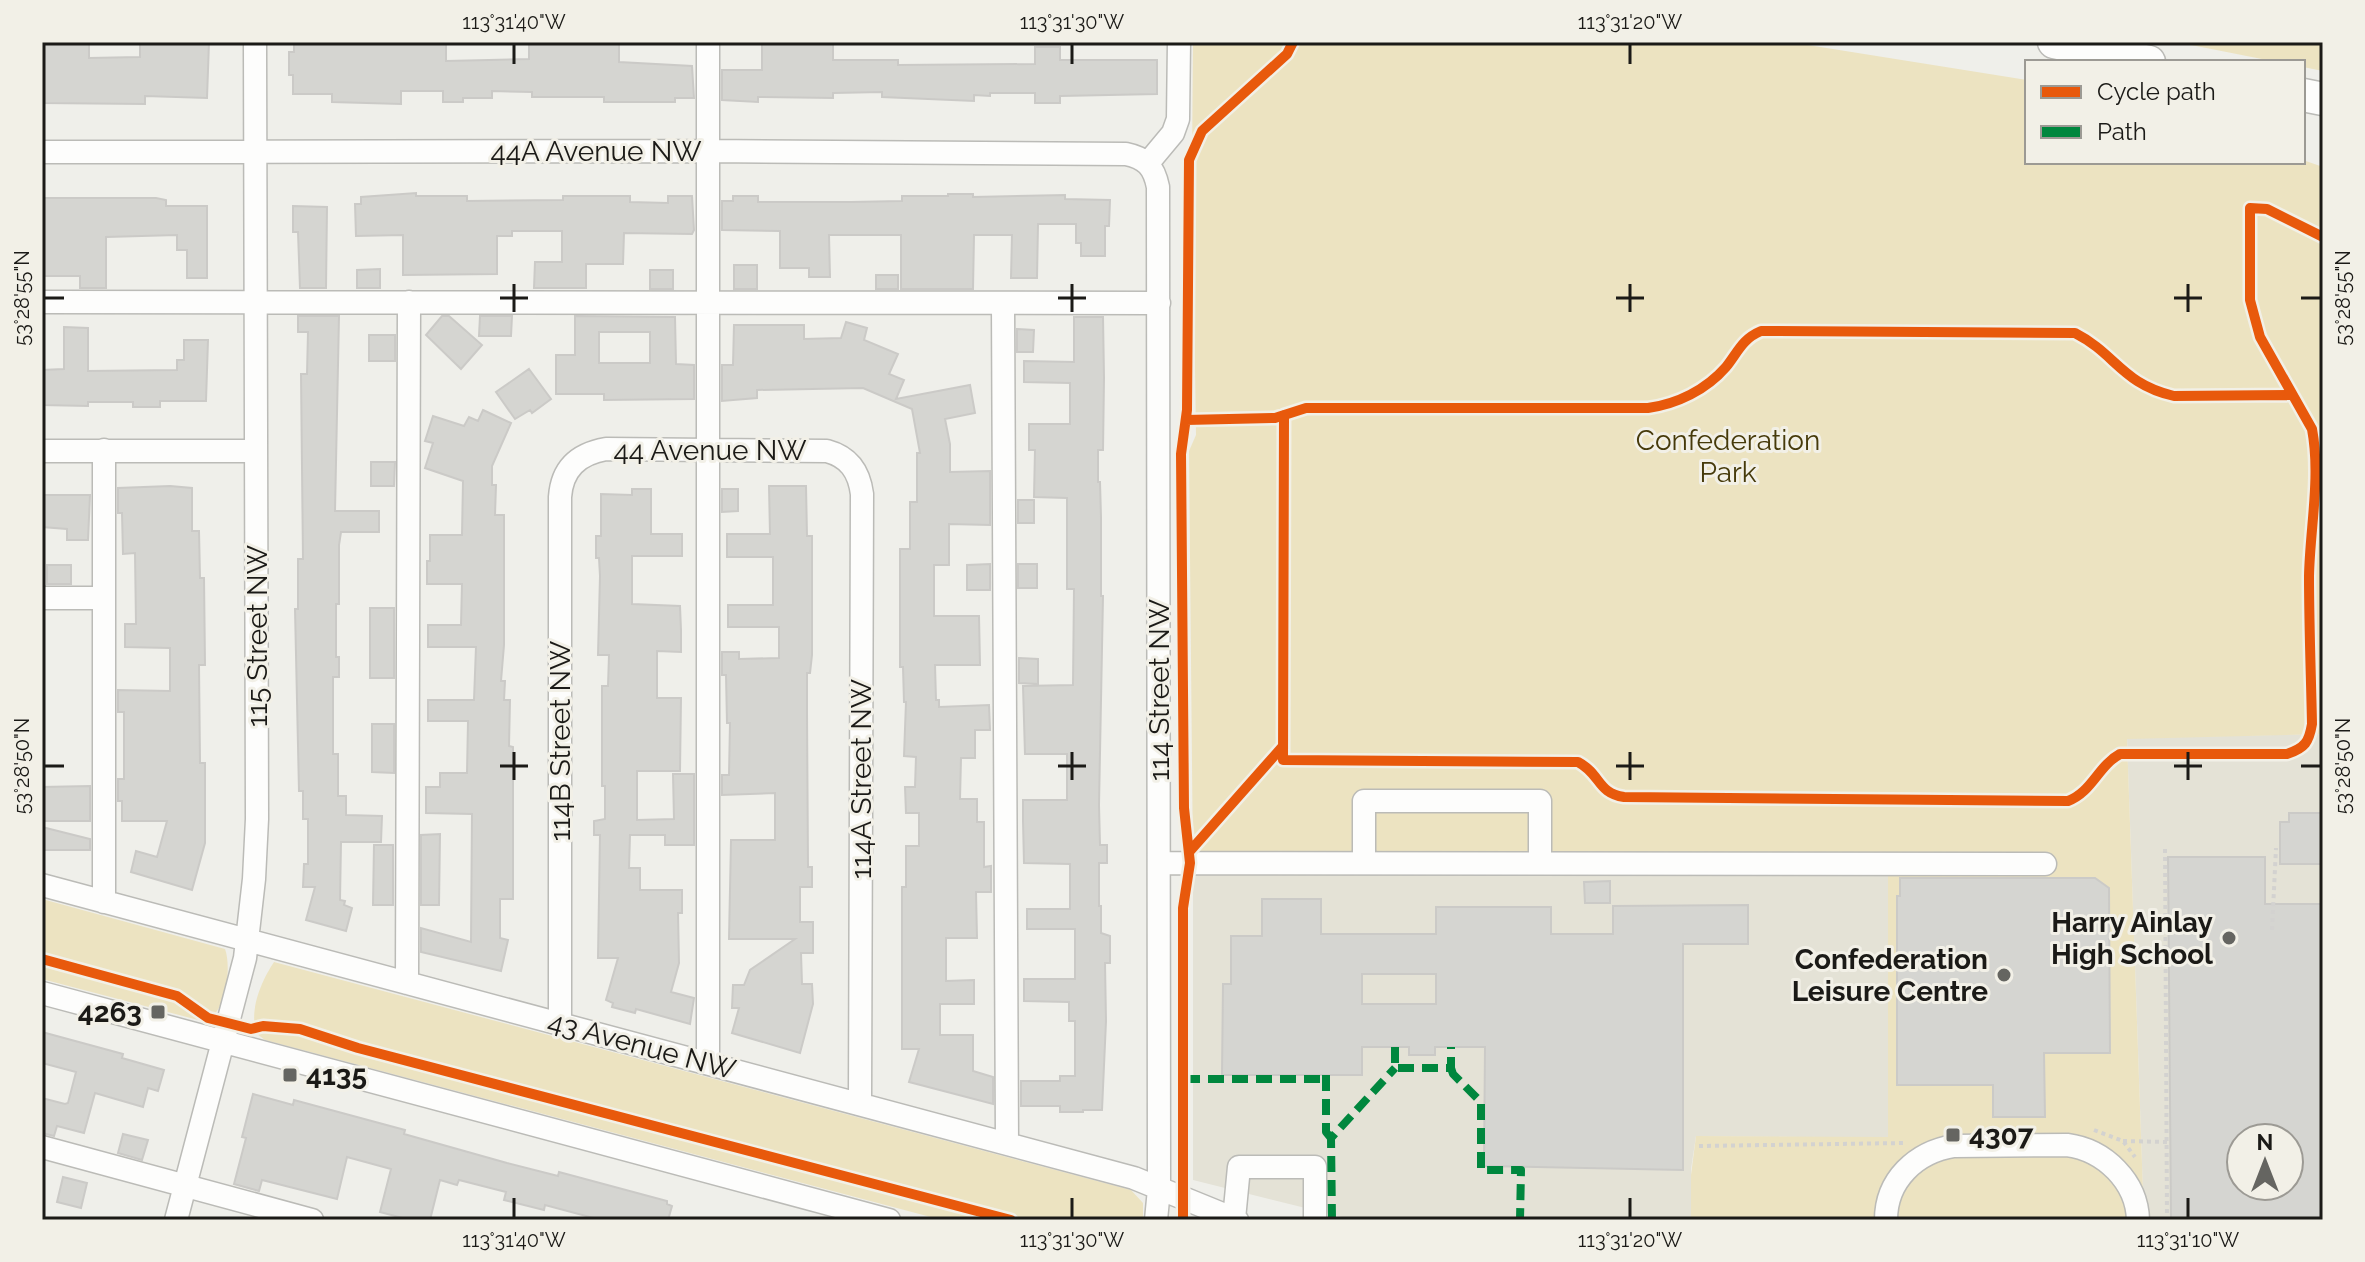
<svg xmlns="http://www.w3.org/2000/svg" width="2365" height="1262" viewBox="0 0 2365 1262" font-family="Raleway,sans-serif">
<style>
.built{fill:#e4e2d6;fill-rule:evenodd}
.green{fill:#ece3c1}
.building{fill:#d5d5d1;stroke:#cbcac7;stroke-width:2;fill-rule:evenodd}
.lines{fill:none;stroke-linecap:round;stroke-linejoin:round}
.minor-casing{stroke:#bbbbb7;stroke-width:25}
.highway-casing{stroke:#bbbbb7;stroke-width:35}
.path{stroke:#d3d2d0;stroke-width:4;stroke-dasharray:4 4;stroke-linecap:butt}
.minor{stroke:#fdfdfc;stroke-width:22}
.highway{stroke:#fdfdfc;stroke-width:32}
.quiet{stroke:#00873e;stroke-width:8;stroke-dasharray:16 8;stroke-linecap:butt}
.cycleway-casing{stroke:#f2f0e7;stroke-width:15}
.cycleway{stroke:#e8590c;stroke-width:10}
.ticks{fill:none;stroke:#1b1a17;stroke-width:3}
.poi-dot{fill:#656561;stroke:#f2f0e7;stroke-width:3}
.labels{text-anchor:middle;stroke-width:6;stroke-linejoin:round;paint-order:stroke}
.street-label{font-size:28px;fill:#1b1a17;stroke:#f2f0e7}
.park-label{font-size:28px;fill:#463a0a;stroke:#f2f0e7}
.poi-label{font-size:28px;font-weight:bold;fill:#1b1a17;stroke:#f2f0e7;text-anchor:end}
.neatline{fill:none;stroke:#1b1a17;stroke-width:3}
.ticks-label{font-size:20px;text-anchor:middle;fill:#1b1a17}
</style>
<rect width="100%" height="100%" fill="#efefea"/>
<path class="built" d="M2323,734V1220H2144L2127,738ZM2241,1138H2289V1186H2241Z
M1193,868L1888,873V1138L1696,1136L1691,1169V1220H1354L1193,1180Z"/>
<path class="green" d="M1193,42H1789L2027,80V162L2303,160L2323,167V734L2127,739L2144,1220H1691V1175L1696,1136L1888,1137V873L1193,868L1189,451L1196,435L1192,164Z
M2176,42H2323V71L2303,67V62H2277Z
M42,899L225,949C232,967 226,1019 202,1021L42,979Z
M274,962L1131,1190L1143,1203V1220H942L265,1040L257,1034C248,1011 262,980 274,962Z"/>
<path class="building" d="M42,42H89V58L140,57V42H209L207,98L145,96V104L42,103Z
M294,42H446V61L529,59V42H619V62L692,66L694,98H675V102H604V97H532V92L492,91V98H463V102H443V91H401V104L332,102V94H293V75H289V52H294Z
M762,42H833V60H898V65L1035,64V47H1060V60H1157V94L1060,96V103H1035V93H990V96L974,95V101L882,97V92L833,93V98L758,97V102L722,100V70H762Z
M416,193V196H467V201L563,200V196H630V202L668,203V196H692L694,230L692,234L624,233L623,264H586V288H534L535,262H562V231H512V236H497V274L403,275V235L356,236L355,204H361V197Z
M948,194H973V197L1065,195V199L1110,200L1109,226H1105V256H1081V243H1076V224H1038L1037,278H1011L1012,235H974L973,289H901V235H829L830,277H809V268H780V231L722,230V201H733V196H758V202H851L902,201V196H948Z
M42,198H156L166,200V206H207V278H187V250H177V235L106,237V288H80V276H42Z
M293,206L327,207L326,288H300L298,232H293Z
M734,265H757V289H734Z
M380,269V288H357V270Z
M650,270H673V289H650Z
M876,275H898V289H876Z
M298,316H339L335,511H379V532H341L339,545V604H336V657H339V677H333V754H338V796H346V815L382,816L381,842H341L340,900L345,901L344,905L352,908L346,931L306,920L315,887H303L304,864H308V819H303V791H299L295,609H298V559H303L301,374H307L308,332H298Z
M442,316H449L482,345L461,369L426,335Z
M480,316H512L511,336H479Z
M575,316L675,317L676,364L694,365V399L604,400V394H556V355H575ZM599,332H650V363H599Z
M1074,317H1103L1104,378L1103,450H1098V482H1100L1101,517V596H1103L1099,805L1100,845H1107V863H1099V906H1101V933L1110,936V963H1105L1106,1021L1102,1110H1083V1112H1060V1106H1021V1081H1060V1076H1075V1021H1069V1002L1024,1001V979H1075V929H1027V909H1070V864L1024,863L1023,821V800H1067V754H1025L1023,686L1073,685L1074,589H1067V498L1034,497L1035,450H1029V424H1070V383L1024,382V361L1074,362Z
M846,322L867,328L864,340L898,354L889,374L904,380L896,399L970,385L975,413L945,419L950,444V472L990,471V525L949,524V565H934V616H979L980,665H935L936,700H939V707L989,705L990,730H975V758H961L960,799H977V822H984V867L991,866V892H976L977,938H946V981L974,980V1004H940V1035H973V1071L993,1077V1104L909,1082L919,1049H902V887H906V846H919V813H906L905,787H915L916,757L904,756L906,702H904L903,667H900V549H910V502H917V453H920L912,409L863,388L757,390V398L722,401V365H733L734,325H804V339L841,338Z
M64,327L88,328V371L177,370V360H184V340H208L206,401H160V407H133V402H88V406L42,405V370L64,369Z
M1017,329L1034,330L1033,352H1017Z
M369,335H395V361H369Z
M529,369L551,399L532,413L530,410L515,419L496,392Z
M483,410L511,423L492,466V485H496L495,515H504V645L501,681H505L504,700H510L509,746L513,747V899H500V938L508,940L501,971L421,952V928L471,942L472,814L426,813V787H440V773H467L468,721H428V700H474L476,647H428V625H461L462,584H427V561H430V535H462L463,481L425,468L433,443L425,441L433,416L464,426L469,417L478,421Z
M371,462H395L394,486H371Z
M170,486L192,488V531H199L200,578H204L205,665H199L200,763H205V843L192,890L131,872L136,851L157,857L167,821H122V801H118V779H124V712H118V690L170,691V648L125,647V624H136L135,553L123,554L122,513H118V488Z
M769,486H806L807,536H812V655L810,673H807V713L808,867H812V887H800V922H813V953H801L802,984H812L813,1004L800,1053L732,1033L739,1008H732L733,985H744L750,970L795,939H729L731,840H775V793L722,795V775H729L730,723H727L726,675H722V652H739V659L779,658V627H728V605H773V557H727V534H770Z
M632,489H651V534H682V556H632V604L680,606L681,630V652L657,651V698H681L680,771H637V820L674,819L673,774H694V845H665V835H630L629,868H640V890H682V913H678L679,963L671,992L694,998L690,1024L636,1009L635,1013L612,1007L613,1003L606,1000L618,958H598L600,835H594V821L605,819V786H602V686H608L609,655H598L600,576L599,558H596V536H601V494L632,495Z
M722,489H738V511L722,512Z
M42,495H90L88,540H67V529L42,527Z
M1018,500H1034V523H1018Z
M990,564V590H967V565Z
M1018,564H1037V588H1018Z
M47,565H71V584H47Z
M370,608H394V678H370Z
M1019,658L1038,659V684L1019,683Z
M372,724H394V773L372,772Z
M90,786V821H42V787Z
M2289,813H2322V864H2280V822H2289Z
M42,827L90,839V850H42Z
M440,834L439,905H421V835Z
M374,845H393V905H373Z
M2168,857H2265V904H2323V1220H2171ZM2241,1138H2289V1186H2241Z
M1900,878H2095L2109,888L2110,1053H2044L2045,1117H1993V1085H1897V896H1900Z
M1610,881V903H1585L1584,882Z
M1262,899H1321V934H1436V907H1551V934H1613V906L1748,905V944H1683V1170L1484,1166L1485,1047H1435V1055H1409V1047H1362V1075H1222L1223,984H1231V936H1262ZM1362,974H1436V1004H1362Z
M42,1032L123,1054L122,1058L164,1070L158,1091L148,1088L143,1107L95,1093L84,1133L57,1126L54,1136L42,1133V1098L65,1104L68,1103L76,1072L42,1063Z
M253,1094L293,1105L294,1100L405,1130L404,1134L507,1163L558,1176L559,1172L667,1201V1204L672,1206L668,1220H601L545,1205L544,1210L504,1200L506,1192L459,1180L457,1185L440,1180L430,1220H410L380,1212L391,1169L347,1157L337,1199L262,1180L259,1191L234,1184L246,1138L242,1137Z
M123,1134L148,1140L142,1160L118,1153Z
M63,1177L87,1183L81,1208L57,1202Z"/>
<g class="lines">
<defs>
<path id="minor" d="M42,152L708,151L1126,154C1146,158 1154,167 1158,187L1159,1189L1156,1220
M1148,163L1173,133L1178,119L1179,42
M42,302L1159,303
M1003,304L1007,1143
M104,450V902
M42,451H256
M42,598H104
M1364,862V801H1540V861
M1159,863L2045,864
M42,885L1134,1178L1237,1220
M407,983L409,302
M42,993L889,1220
M560,1023V497C562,469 578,454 606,449L827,451C849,457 859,471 862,494L860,1104
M708,1063V42
M42,1147L312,1220
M1234,1219L1239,1167H1315V1220
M176,1220L245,958L254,879L257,819L255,42
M1886,1220C1886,1180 1916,1152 1954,1146L2067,1145C2105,1150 2137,1182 2138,1220"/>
<path id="highway" d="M2054,42L2149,62
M2303,95L2323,99"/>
</defs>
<use href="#minor" class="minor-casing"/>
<use href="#highway" class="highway-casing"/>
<path class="path" d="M2165,849L2167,1220
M2272,930L2276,848
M2094,1130L2123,1141L2135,1157
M2123,1141L2167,1142
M1699,1146L1904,1143"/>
<use href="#minor" class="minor"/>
<use href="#highway" class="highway"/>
<path class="quiet" d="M1395,1047V1068H1451V1047
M1451,1068L1453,1074L1481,1102V1170H1521L1520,1220
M1326,1075V1132L1331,1138
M1184,1079H1326
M1332,1220L1331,1138L1395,1068"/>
<defs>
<path id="cycleway" d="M1284,415L1283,760L1578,762C1601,774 1597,793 1624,797L2068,801C2092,792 2098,766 2120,754H2287C2305,748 2309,742 2312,724C2311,675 2309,625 2309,576C2310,528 2321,477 2312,429L2260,337L2250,300V208L2267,209L2323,237
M1186,420L1275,418L1306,408H1648C1677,404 1706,390 1726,367C1738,352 1742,339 1761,331L2075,333C2116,354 2122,384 2174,396L2291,395
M1190,851L1283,746
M42,959L177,996L208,1018L251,1029L263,1026L300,1029L358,1048L1011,1220
M1183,1220V908L1190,863L1184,808L1181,454L1187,410L1189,160L1202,131L1287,54L1293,42"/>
</defs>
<use href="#cycleway" class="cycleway-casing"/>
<use href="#cycleway" class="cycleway"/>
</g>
<path class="ticks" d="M514,44V64M1072,44V64M1630,44V64M514,284V312M1072,284V312M1630,284V312M2188,284V312M44,298H64M500,298H528M1058,298H1086M1616,298H1644M2174,298H2202M2301,298H2321M514,752V780M1072,752V780M1630,752V780M2188,752V780M44,766H64M500,766H528M1058,766H1086M1616,766H1644M2174,766H2202M2301,766H2321M514,1198V1218M1072,1198V1218M1630,1198V1218M2188,1198V1218"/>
<g class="poi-dot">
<circle cx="2229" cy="938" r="8"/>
<circle cx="2004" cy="975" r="8"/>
<rect x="150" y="1004" width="16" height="16" rx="4"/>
<rect x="282" y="1067" width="16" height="16" rx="4"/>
<rect x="1945" y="1127" width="16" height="16" rx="4"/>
</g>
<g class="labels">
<g class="street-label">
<text x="596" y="161">44A Avenue NW</text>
<text x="710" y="460">44 Avenue NW</text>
<text transform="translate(257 636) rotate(-90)" y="10">115 Street NW</text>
<text transform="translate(1159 690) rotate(-90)" y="10">114 Street NW</text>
<text transform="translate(560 741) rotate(-90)" y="10">114B Street NW</text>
<text transform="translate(861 779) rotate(-90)" y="10">114A Street NW</text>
<text transform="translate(642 1045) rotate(15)" y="10">43 Avenue NW</text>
</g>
<g class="park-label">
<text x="1728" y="450">Confederation<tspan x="1728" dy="32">Park</tspan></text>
</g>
<g class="poi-label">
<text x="2213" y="932">Harry Ainlay<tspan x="2213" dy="32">High School</tspan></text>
<text x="1988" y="969">Confederation<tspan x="1988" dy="32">Leisure Centre</tspan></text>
<text x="142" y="1022">4263</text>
<text x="306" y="1085" text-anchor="start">4135</text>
<text x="1969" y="1145" text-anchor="start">4307</text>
</g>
</g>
<rect width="2365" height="1262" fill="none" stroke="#f2f0e7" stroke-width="88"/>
<rect x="2025" y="60" width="280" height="104" fill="#f2f0e7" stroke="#9c9a94" stroke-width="2"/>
<rect x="2041" y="86" width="40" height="12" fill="#e8590c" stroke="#9c9a94" stroke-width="2"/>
<text x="2097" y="100" font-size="24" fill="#1b1a17">Cycle path</text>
<rect x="2041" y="126" width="40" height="12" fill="#00873e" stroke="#9c9a94" stroke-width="2"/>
<text x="2097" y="140" font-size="24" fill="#1b1a17">Path</text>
<g transform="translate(2265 1162)"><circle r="38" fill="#f2f0e7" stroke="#9c9a94" stroke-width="2"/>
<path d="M0-6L14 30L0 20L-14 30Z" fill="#656561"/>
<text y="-12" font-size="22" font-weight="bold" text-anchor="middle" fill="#1b1a17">N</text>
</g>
<rect x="44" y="44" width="2277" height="1174" class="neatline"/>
<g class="ticks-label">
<text x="514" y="29">113°31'40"W</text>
<text x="1072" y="29">113°31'30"W</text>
<text x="1630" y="29">113°31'20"W</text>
<text transform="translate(22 298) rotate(-90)" y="7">53°28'55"N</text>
<text transform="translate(2343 298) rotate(-90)" y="7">53°28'55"N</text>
<text transform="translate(22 766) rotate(-90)" y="7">53°28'50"N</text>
<text transform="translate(2343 766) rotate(-90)" y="7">53°28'50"N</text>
<text x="514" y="1247">113°31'40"W</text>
<text x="1072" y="1247">113°31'30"W</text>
<text x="1630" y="1247">113°31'20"W</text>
<text x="2188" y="1247">113°31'10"W</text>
</g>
</svg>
